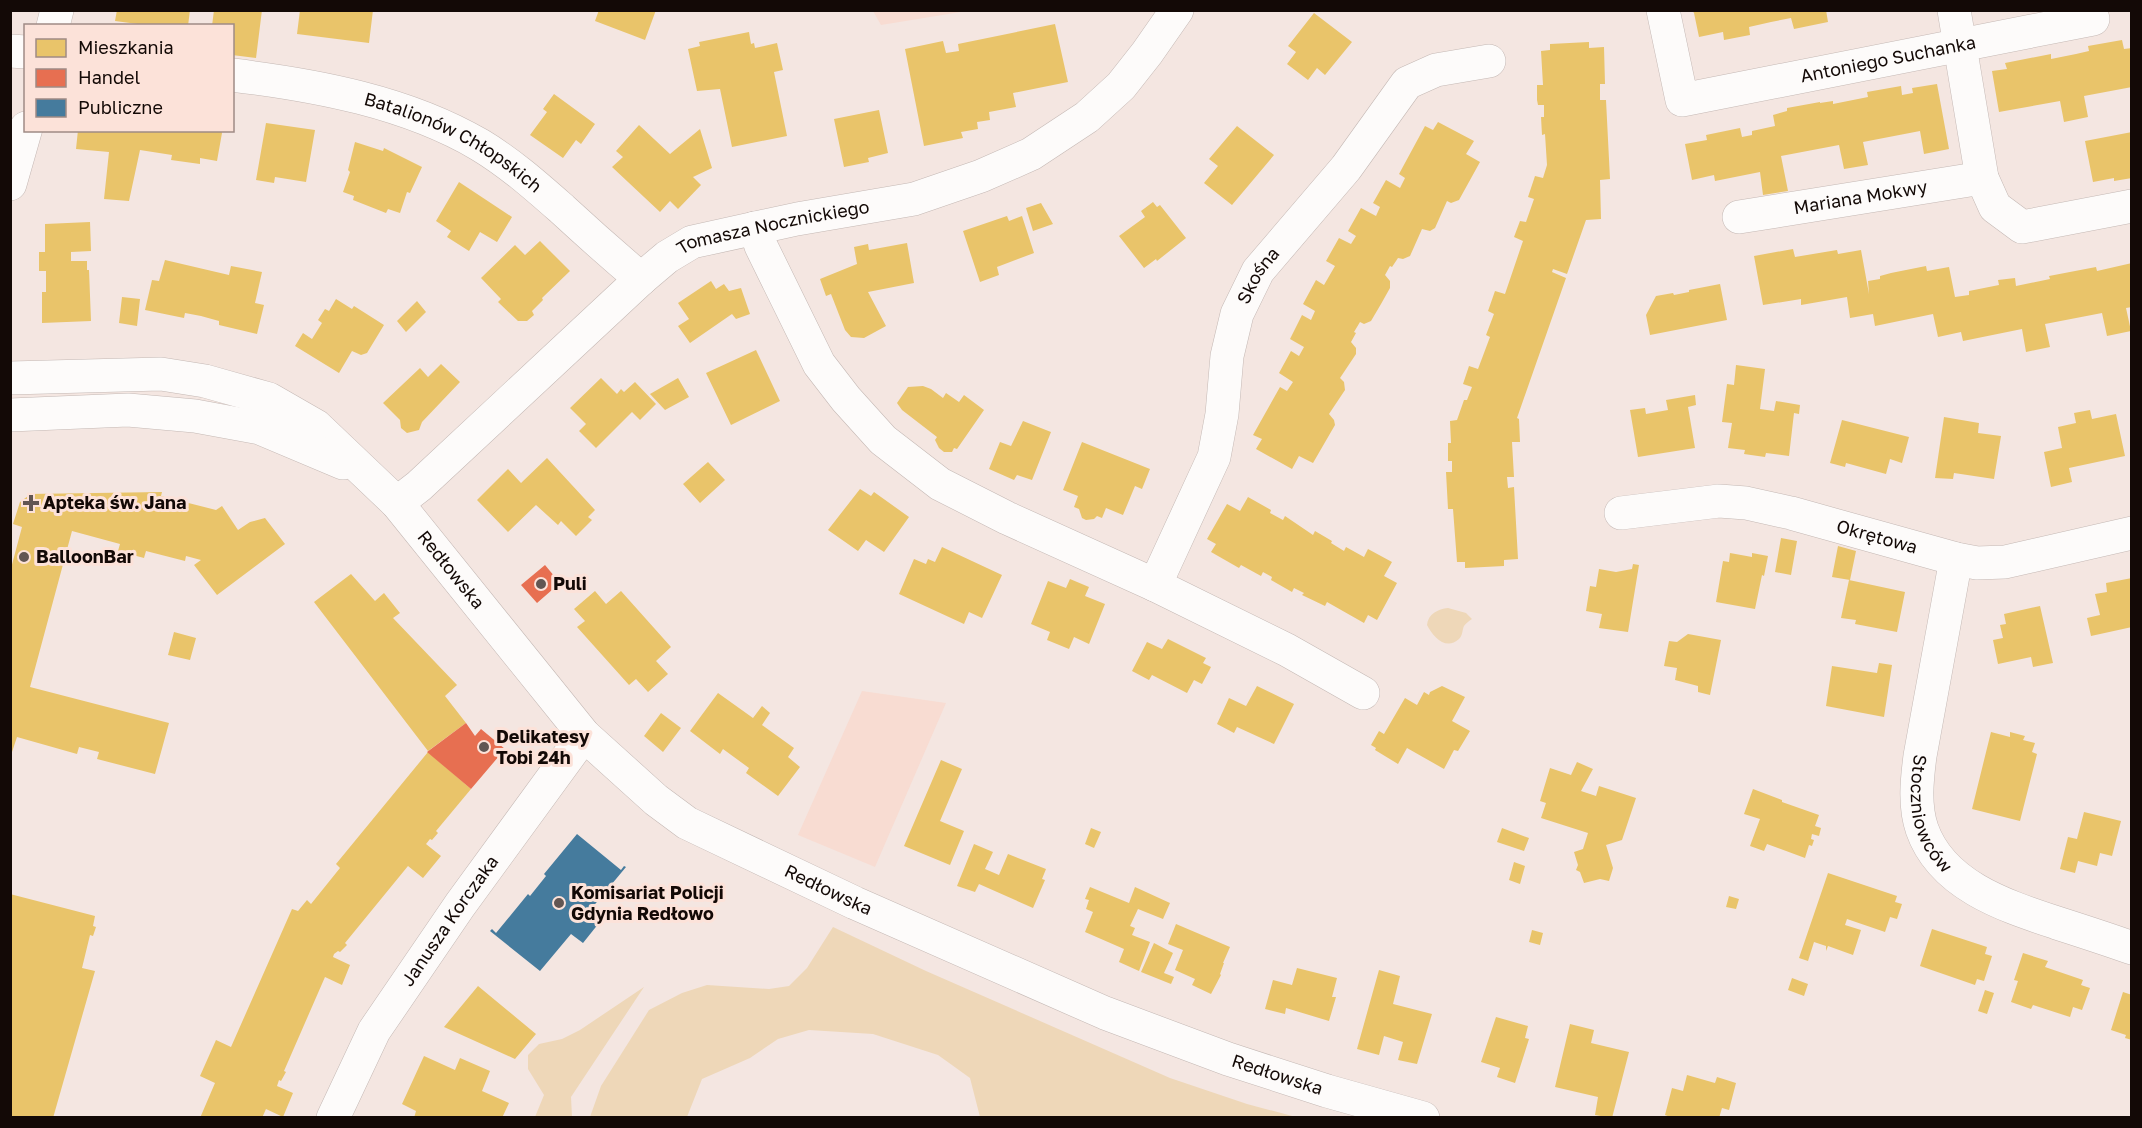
<svg xmlns="http://www.w3.org/2000/svg" width="2142" height="1128" viewBox="0 0 2142 1128" font-family="'Golos Text',sans-serif">
<style>
.built{fill:#f8dcd2}
.green{fill:#eed7b8}
.homes{fill:#e9c46a}
.shops{fill:#e76f51}
.public{fill:#457b9d}
.lines{fill:none;stroke-linecap:round;stroke-linejoin:round}
.street-casing{stroke:#c4b8b4;stroke-width:34}
.secondary-casing{stroke:#c4b8b4;stroke-width:34}
.street{stroke:#fdfbfa;stroke-width:33}
.secondary{stroke:#fdfbfa;stroke-width:33}
.poi-dot{fill:#625653;stroke:#fce2d9;stroke-width:2}
.labels{text-anchor:middle;stroke-width:6;stroke-linejoin:round;paint-order:stroke}
.street-label{font-size:18px;fill:#130906;stroke:#fce2d9}
.poi-label{font-size:18px;font-weight:bold;fill:#130906;stroke:#fce2d9;text-anchor:start}
</style>
<rect width="100%" height="100%" fill="#f4e6e1"/>
<path class="built" d="M873,11H967L881,25Z
M862,691L946,703L875,867L798,835Z"/>
<path class="green" d="M1448,608L1466,613L1472,619C1469,621 1466,623 1464,626C1462,630 1463,635 1459,639C1446,651 1433,637 1427,625C1428,614 1438,609 1448,608Z
M833,927L926,971L1170,1078L1247,1104L1296,1117H980L970,1078L938,1055L873,1034L809,1030L778,1039L750,1058L702,1079L687,1117H590L601,1086L649,1010L682,993L707,985L769,989L789,986L807,968Z
M644,987L571,1097L572,1117H535L544,1095L528,1069V1055L539,1044L562,1039L580,1030Z"/>
<path class="homes" d="M117,10H190L188,26H153L115,21Z
M214,10H262L256,58L232,55V26H212Z
M300,10H373L369,43L297,34Z
M599,10H656L645,40L595,21Z
M1692,10H1826L1828,22L1794,29L1791,18L1771,22L1749,27L1750,35L1724,40L1723,32L1699,37L1694,13Z
M1314,13L1352,42L1325,75L1317,68L1308,80L1287,64L1296,52L1288,46Z
M1055,24L1068,82L1013,93L1016,107L989,112L990,120L977,122L978,129L961,132L963,138L924,146L905,49L943,41L946,53L959,51L958,44Z
M749,32L751,44L754,43L755,48L777,43L783,70L774,72L787,136L732,147L720,89L697,91L688,49L700,46L699,42Z
M2122,40L2124,49L2132,48V87L2084,96L2088,117L2064,122L2060,101L1999,112L1992,71L2007,69L2005,63L2051,54V59L2076,54L2089,51L2088,46Z
M1589,42V48L1604,47L1605,84H1600V100H1606L1610,179L1600,180L1601,219L1586,220L1567,274L1553,269L1552,272L1566,278L1517,418L1519,419L1520,442H1512L1514,477H1507L1508,488L1514,487L1518,559L1504,560V566L1465,568V562H1457L1453,509H1448L1446,472H1452V461H1448V443H1451L1450,421L1457,420L1464,400H1467L1472,387L1463,384L1469,366L1478,369L1490,337L1486,335L1494,314L1488,311L1495,291L1505,294L1523,241L1514,237L1520,221L1526,222L1534,199L1528,197L1535,176L1543,178L1547,165L1545,134L1542,135L1541,117H1544V105H1538L1537,100V85H1543L1541,51L1550,50V44Z
M1937,84L1949,149L1924,154L1920,131L1863,142L1868,165L1844,169L1839,145L1781,156L1788,191L1763,195L1760,172L1715,181L1714,175L1692,180L1685,144L1707,140L1706,135L1740,128L1742,137L1752,135V131L1775,126L1773,115L1787,111V108L1820,102V103L1833,101V104L1868,97L1867,92L1901,86L1902,95L1913,93L1912,88Z
M554,94L595,124L581,144L576,140L563,158L530,135L547,112L543,109Z
M879,110L888,153L868,158L869,162L844,167L834,119Z
M1438,122L1474,141L1466,154L1480,162L1459,200L1451,203L1447,201L1435,228L1430,231L1422,229L1410,256L1403,259L1398,258L1392,267L1390,266L1385,275L1390,281V288L1381,304L1371,321L1364,324L1360,322L1354,332L1356,333L1351,342L1356,348V354L1340,378L1344,382L1345,390L1329,414L1334,420L1335,425L1313,463L1299,456L1292,469L1256,449L1262,439L1253,435L1280,387L1287,391L1293,382L1279,373L1291,351L1299,356L1304,347L1290,339L1302,315L1311,320L1315,311L1303,304L1316,280L1324,285L1335,266L1326,261L1339,238L1351,244L1356,236L1348,231L1361,208L1376,216L1380,207L1373,203L1386,180L1400,188L1405,178L1399,174L1425,126L1433,130Z
M266,123L315,130L306,182L275,177L274,183L256,180Z
M639,125L670,154L700,129L712,168L693,177L701,185L678,209L670,201L660,212L612,167L623,157L616,151Z
M1237,126L1274,155L1232,205L1204,183L1218,166L1209,159Z
M78,130H221L222,133L217,161L200,158V164L171,160L172,155L140,150L129,201L104,199L109,152L76,149Z
M2132,132V178L2114,181V178L2093,182L2085,141Z
M355,142L383,151L384,148L422,167L410,193L407,192L400,213L388,209L386,213L353,200L354,196L343,192L350,172L348,170Z
M459,182L512,217L497,242L480,232L469,251L447,237L451,231L436,221Z
M1153,202L1157,207L1160,205L1186,238L1157,261L1156,259L1144,268L1119,236L1145,217L1141,211Z
M1041,203L1053,224L1033,231L1026,208Z
M1007,216L1009,221L1022,216L1034,253L997,267L999,275L980,282L963,231Z
M90,222L91,251L71,252V261H87V270H89L91,321L42,323V292H46V271H39V252H45V224Z
M540,241L570,271L542,298L543,300L532,311L534,315L527,321H518L498,302L501,299L481,278L515,245L525,255Z
M907,243L914,283L868,292L886,326L864,338L851,337L845,330L831,294L826,296L820,279L857,264L854,247L868,244L869,250Z
M1793,249L1795,257L1837,250L1838,254L1861,250L1869,294L1868,281L1880,279V276L1891,273L1926,266L1927,271L1949,267L1955,297L1969,295V291L1999,285L1998,280L2015,278L2016,286L2050,279L2049,276L2096,267L2097,271L2132,263V307L2126,308L2131,331L2107,336L2102,313L2045,324L2050,347L2026,352L2022,329L1963,341L1961,332L1938,337L1933,314L1875,326L1873,314L1850,318L1847,297L1801,305V299L1763,305L1754,256Z
M165,260L229,275L231,266L262,272L255,303L264,305L257,334L219,325V321L201,316L185,313L184,318L145,310L152,280L159,281Z
M711,281L716,289L724,284L729,291L741,288L750,314L736,319L732,314L690,343L678,326L689,319L678,303Z
M1720,284L1727,320L1650,335L1646,315L1656,296L1673,293L1674,295L1689,292V290Z
M122,297L140,299L137,326L119,323Z
M336,299L352,309L354,306L384,325L367,353L361,355L352,351L339,373L295,346L303,333L312,339L322,323L318,320L325,309L329,311Z
M417,301L426,312L406,332L397,321Z
M756,350L780,401L731,425L706,373Z
M441,364L460,382L422,422L419,430L407,433L401,428L400,420L383,403L420,368L428,377Z
M1736,365L1765,369L1760,409L1774,411L1776,401L1800,405L1799,414L1794,413L1789,456L1766,453L1765,457L1744,454L1745,450L1728,448L1732,423L1722,422L1727,384L1734,385Z
M601,378L617,394L621,389L624,392L635,382L656,404L640,420L632,412L596,448L579,431L586,424L570,408Z
M678,378L689,397L665,410L650,394Z
M923,386L931,389L943,398L946,393L959,402L964,395L984,410L957,449L954,448L952,452H944L939,448L935,440L937,437L902,410L897,403L908,387Z
M1695,395L1696,405L1688,407L1695,448L1638,457L1630,410L1645,408L1646,414L1668,410L1666,400Z
M2090,410L2092,419L2116,414L2125,456L2069,468L2072,482L2051,487L2044,452L2062,448L2058,427L2076,423L2074,413Z
M1944,417L1979,423L1978,433L2001,436L1994,479L1954,473L1953,479L1935,478Z
M1842,420L1909,437L1902,463L1890,459L1886,474L1846,463L1845,467L1830,463Z
M1023,421L1051,432L1032,480L1017,475L1014,480L989,469L1000,442L1011,446Z
M1082,442L1150,469L1142,489L1135,486L1123,515L1106,508L1102,518L1097,516L1094,519L1086,520L1082,518L1079,509L1074,507L1078,496L1063,490Z
M547,458L595,510L588,517L592,520L576,536L561,521L558,525L536,505L508,532L477,500L508,469L521,483Z
M708,462L725,480L700,503L683,484Z
M860,489L871,496L874,492L909,517L884,552L866,540L858,551L828,530Z
M162,492L161,496L216,510L222,506L238,530L250,522L265,518L285,544L217,595L194,565L201,560L186,556L185,561L146,551L144,558L118,551L120,544L72,531L30,687L169,723L155,774L97,759L99,752L79,747L77,754L17,737L10,758V572L22,527L13,524L20,502L28,496V494Z
M1248,497L1271,510L1270,513L1283,520L1285,516L1313,535L1315,531L1332,541L1331,543L1344,551L1346,547L1364,557L1368,549L1392,562L1384,576L1397,583L1377,620L1368,615L1364,623L1327,602L1325,606L1302,595L1304,593L1294,588L1292,592L1271,580L1272,577L1263,572L1261,576L1241,565L1239,568L1211,552L1216,544L1207,539L1227,504L1240,511Z
M1781,538L1797,541L1791,575L1775,572Z
M1838,546L1856,551L1850,580L1832,577Z
M942,547L1002,575L982,618L969,612L964,624L899,594L914,559L926,564L928,559L935,562Z
M1730,553L1752,557V553L1768,556L1764,576L1762,575L1755,609L1716,602L1723,561L1729,562Z
M1633,564L1639,565L1628,632L1599,628L1602,614L1586,611L1590,586L1596,587L1599,569L1616,572L1632,569Z
M351,574L375,601L384,593L400,613L393,618L457,685L445,696L466,723L428,751L314,602Z
M2132,578V627L2091,636L2087,618L2100,615L2095,594L2107,592L2106,583Z
M1070,579L1089,587L1085,596L1105,604L1089,644L1074,637L1069,649L1047,640L1050,632L1031,624L1048,581L1066,588Z
M1849,580L1905,592L1897,632L1855,624L1856,620L1841,618Z
M595,591L606,604L621,591L671,647L656,661L668,674L648,692L636,679L629,685L577,627L585,621L574,609Z
M2040,606L2053,663L2033,667L2031,657L1998,664L1993,640L2003,638L2000,625L2006,624L2004,614Z
M174,632L196,638L190,660L168,655Z
M1688,634L1721,640L1710,695L1698,692V686L1675,680L1677,668L1664,666L1669,641L1677,642Z
M1168,639L1206,658L1203,663L1211,667L1202,684L1194,680L1187,693L1152,675L1149,680L1132,671L1147,642L1162,649Z
M1879,663L1892,665L1884,717L1826,706L1832,666L1877,673Z
M1257,686L1294,704L1274,744L1237,727L1234,733L1217,724L1229,698L1246,706Z
M1442,686L1465,697L1452,721L1470,731L1458,751L1454,750L1444,769L1407,748L1398,764L1375,750L1376,748L1371,745L1379,731L1384,734L1405,698L1417,705L1424,692L1429,695L1430,692Z
M718,693L753,718L762,706L770,713L762,725L794,748L788,757L800,767L778,796L746,773L749,768L723,749L720,754L690,731Z
M661,713L681,728L663,752L644,736Z
M1991,732L2010,737V732L2025,736L2023,740L2035,743L2032,752L2037,754L2020,821L1972,809Z
M428,752L471,789L436,831L438,833L432,840L430,839L426,844L441,856L423,878L408,866L345,943L347,945L340,952L338,951L334,954L333,957L350,965L342,985L325,977L284,1071L286,1072L281,1081L279,1080L277,1086L293,1093L283,1117L266,1109L262,1118H200L215,1083L200,1076L216,1040L231,1047L292,909L298,911L307,900L311,904L340,868L336,864Z
M941,760L962,769L940,821L964,831L950,865L904,846Z
M1577,762L1593,769L1581,791L1596,796L1599,786L1636,798L1622,840L1606,845L1613,868L1609,881L1600,879L1584,883L1580,872L1576,870L1578,865L1574,852L1583,849L1588,833L1541,818L1546,803L1540,801L1550,768L1571,775Z
M1753,789L1782,800V802L1819,815L1815,826L1821,828L1819,836L1812,834L1811,839L1814,840L1812,846L1809,845L1805,858L1767,844L1764,851L1750,846L1760,819L1744,814Z
M2084,812L2121,821L2112,856L2100,853L2097,866L2078,861L2075,873L2060,869L2068,837L2077,839Z
M1091,828L1101,832L1094,848L1085,844Z
M1502,828L1529,838L1524,851L1497,842Z
M974,844L993,852L985,869L999,875L1008,854L1046,869L1042,879L1045,880L1033,908L979,884L975,892L957,886Z
M1514,862L1525,866L1520,884L1509,880Z
M1828,873L1897,896L1895,902L1902,904L1897,919L1890,917L1885,932L1847,919L1845,925L1861,930L1853,955L1828,946L1826,951V946L1814,942L1808,961L1799,958Z
M1090,887L1129,903L1135,887L1170,903L1163,919L1138,909L1130,926L1135,928L1132,935L1150,942L1139,971L1119,962L1124,949L1085,932L1093,912L1086,909L1089,900L1085,899Z
M10,894L95,916L93,926L96,927L93,936L90,935L82,968L95,971L53,1118H10Z
M1729,896L1739,899L1736,909L1726,907Z
M1176,924L1230,947L1223,963H1224L1220,974L1221,975L1211,994L1192,985L1195,979L1175,970L1183,950L1168,944Z
M1932,929L1987,947L1985,954L1992,956L1984,981L1977,979L1975,985L1920,966Z
M1532,930L1543,933L1540,945L1529,942Z
M1154,943L1173,953L1164,973L1174,977L1171,984L1141,972Z
M2023,953L2048,961L2045,967L2083,980L2081,985L2090,988L2082,1010L2073,1007L2070,1017L2033,1005L2031,1009L2011,1002L2018,981L2014,980Z
M1297,968L1337,978L1332,997H1336L1329,1021L1286,1008L1285,1014L1265,1009L1273,980L1292,985Z
M1379,970L1400,976L1393,1004L1432,1014L1417,1064L1398,1060L1403,1042L1384,1036L1379,1055L1357,1049Z
M1792,978L1808,984L1804,996L1788,990Z
M478,986L536,1034L515,1059L444,1027Z
M1985,990L1994,993L1987,1014L1978,1011Z
M2123,992L2132,995V1040L2125,1038L2126,1035L2111,1030Z
M1496,1017L1528,1026L1525,1038L1529,1039L1515,1083L1497,1077L1500,1068L1481,1062Z
M1570,1024L1594,1030L1591,1043L1629,1052L1612,1118L1595,1115L1598,1097L1555,1087Z
M424,1056L455,1070L460,1058L490,1071L482,1091L509,1103L502,1118H414L416,1111L402,1104Z
M1687,1075L1715,1083L1717,1077L1736,1083L1729,1110L1722,1108L1719,1118H1673L1665,1115L1672,1088L1683,1091Z"/>
<path class="shops" d="M545,565L560,583L537,603L521,585Z
M466,723L475,736L481,729L505,749L471,789L427,752Z"/>
<path class="public" d="M577,834L621,870L624,866L626,867L591,909L603,918L583,943L571,934L540,971L490,931L492,929L496,933L528,894L530,896L546,876L544,874Z"/>
<g class="lines">
<defs>
<g id="street">
<path id="s1" d="M1663,10L1682,100L2093,19"/>
<path d="M1954,10L1982,178L1995,207L2022,227L2132,206"/>
<path d="M10,51L26,52"/>
<path id="s2" d="M232,75C316,85 407,102 480,145C510,163 537,187 562,209C588,233 614,256 641,279"/>
<path id="s3" d="M1739,217L1982,178"/>
<path d="M755,228L761,246L819,364L846,399L883,440L940,484L1007,518L1155,585L1287,650L1363,693"/>
<path id="s4" d="M397,503L419,486L641,279L667,257L692,242L797,219L914,199L981,176L1031,154L1087,117L1121,86L1147,53L1177,10"/>
<path id="s5" d="M1621,513L1719,501L1746,503L1791,513L1956,559L1977,563L2005,562L2132,533"/>
<path id="s6" d="M1956,559L1920,756C1917,779 1914,806 1922,829C1942,886 2006,906 2057,923C2082,931 2107,939 2132,948"/>
<path id="s7" d="M1155,585L1214,457L1222,414L1227,356L1237,314L1258,271L1346,168L1407,83L1436,70L1489,61"/>
<path id="s8" d="M333,1118L374,1031L460,905L584,735"/>
</g>
<g id="secondary">
<path d="M53,26L57,10"/>
<path d="M10,184L26,128"/>
<path id="s9" d="M10,378L161,374L205,381L269,399L316,426L397,503L584,735L656,800L687,823L855,903L1105,1013L1228,1059L1327,1091L1423,1118"/>
<path d="M10,415L128,410L195,416L260,428L343,463"/>
</g>
</defs>
<use href="#street" class="street-casing"/>
<use href="#secondary" class="secondary-casing"/>
<use href="#street" class="street"/>
<use href="#secondary" class="secondary"/>
</g>
<g class="poi-dot">
<path d="M28 494h6v6h6v6h-6v6h-6v-6h-6v-6h6z"/>
<circle cx="24" cy="557" r="6"/>
<circle cx="541" cy="584" r="6"/>
<circle cx="484" cy="747" r="6"/>
<circle cx="559" cy="903" r="6"/>
</g>
<g class="labels">
<g class="street-label">
<text dy="6" stroke="none"><textPath href="#s1" startOffset="302">Antoniego Suchanka</textPath></text>
<text dy="6" stroke="none"><textPath href="#s2" startOffset="234">Batalionów Chłopskich</textPath></text>
<text dy="6" stroke="none"><textPath href="#s3" startOffset="123">Mariana Mokwy</textPath></text>
<text dy="6" stroke="none"><textPath href="#s4" startOffset="477">Tomasza Nocznickiego</textPath></text>
<text dy="6" stroke="none"><textPath href="#s7" startOffset="330">Skośna</textPath></text>
<text dy="6" stroke="none"><textPath href="#s5" startOffset="261">Okrętowa</textPath></text>
<text dy="6" stroke="none"><textPath href="#s9" startOffset="514">Redłowska</textPath></text>
<text dy="6" stroke="none"><textPath href="#s6" startOffset="261">Stoczniowców</textPath></text>
<text dy="6" stroke="none"><textPath href="#s9" startOffset="1018">Redłowska</textPath></text>
<text dy="6" stroke="none"><textPath href="#s8" startOffset="230">Janusza Korczaka</textPath></text>
<text dy="6" stroke="none"><textPath href="#s9" startOffset="1504">Redłowska</textPath></text>
</g>
<g class="poi-label">
<text x="43" y="509">Apteka św. Jana</text>
<text x="36" y="563">BalloonBar</text>
<text x="553" y="590">Puli</text>
<text x="496" y="743">Delikatesy<tspan x="496" dy="21">Tobi 24h</tspan></text>
<text x="571" y="899">Komisariat Policji<tspan x="571" dy="21">Gdynia Redłowo</tspan></text>
</g>
</g>
<rect width="2142" height="1128" fill="none" stroke="#130906" stroke-width="24"/>
<rect x="24" y="24" width="210" height="108" fill="#fce2d9" stroke="#9f8b85" stroke-width="1.5"/>
<rect x="36" y="39" width="30" height="18" fill="#e9c46a" stroke="#9f8b85" stroke-width="1.5"/>
<text x="78" y="54" font-size="18" fill="#130906">Mieszkania</text>
<rect x="36" y="69" width="30" height="18" fill="#e76f51" stroke="#9f8b85" stroke-width="1.5"/>
<text x="78" y="84" font-size="18" fill="#130906">Handel</text>
<rect x="36" y="99" width="30" height="18" fill="#457b9d" stroke="#9f8b85" stroke-width="1.5"/>
<text x="78" y="114" font-size="18" fill="#130906">Publiczne</text>
</svg>
